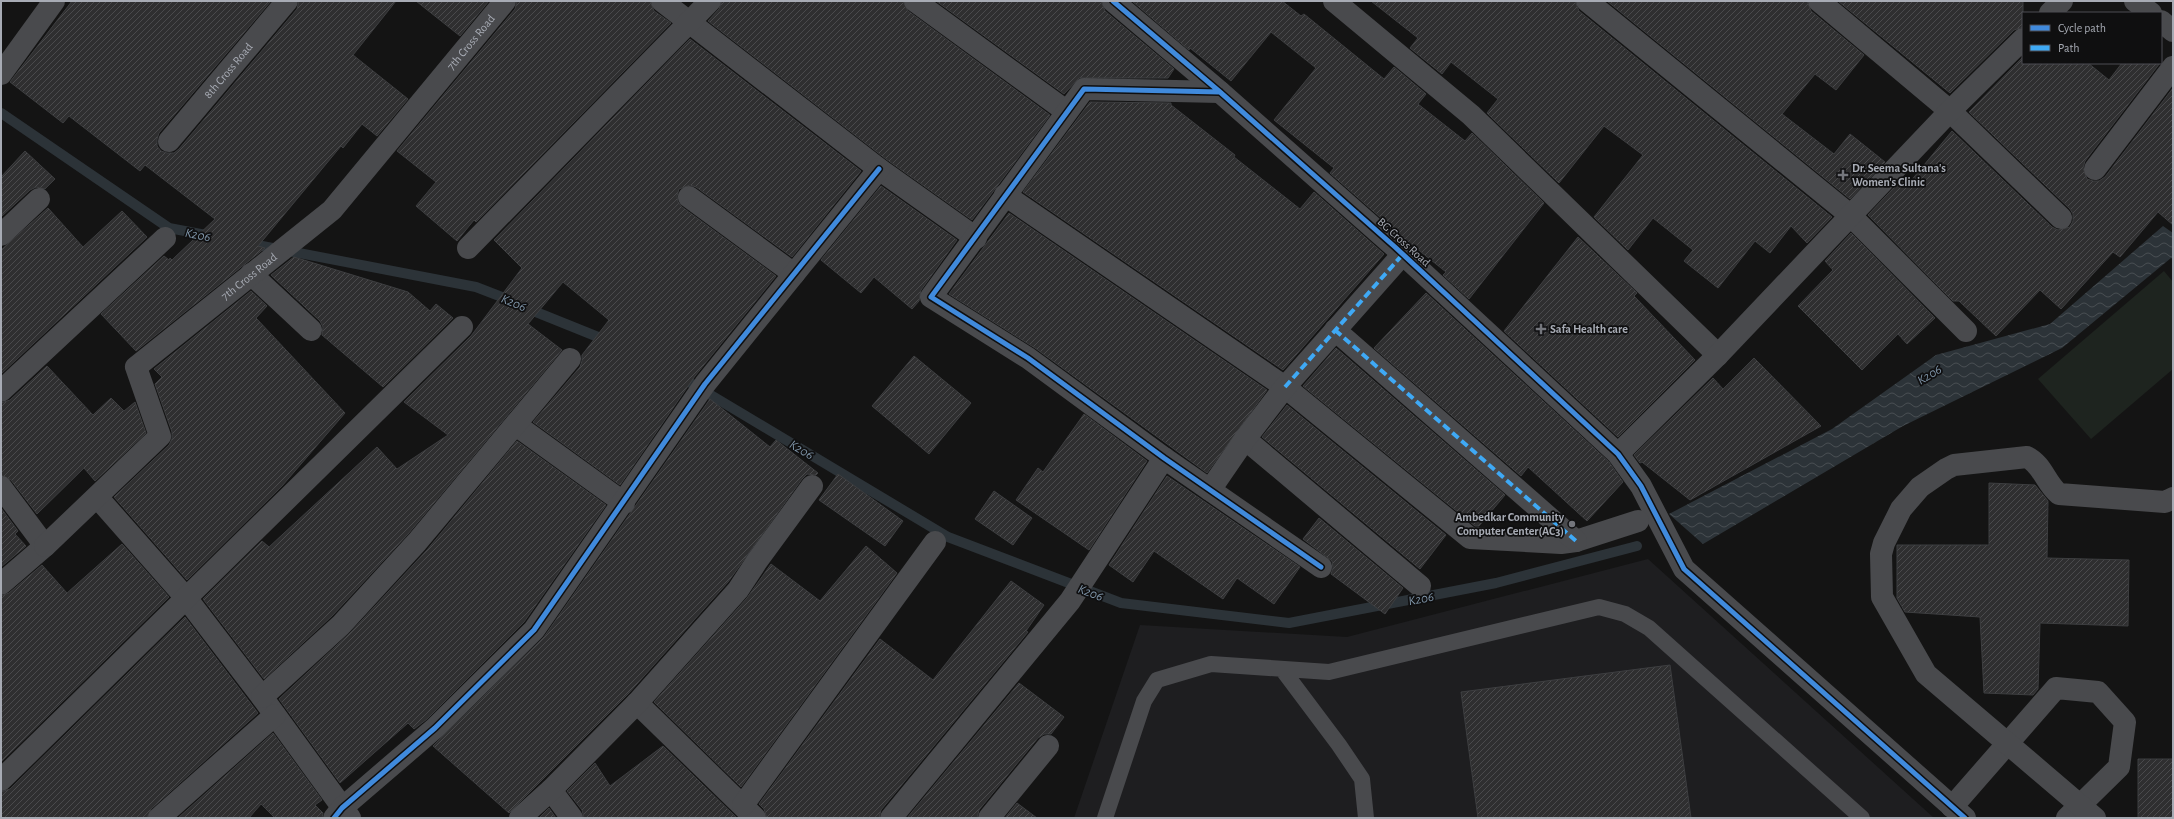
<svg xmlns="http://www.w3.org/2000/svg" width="2174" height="819" viewBox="0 0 2174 819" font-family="'Alegreya Sans',sans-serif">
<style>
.built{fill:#1e1e20}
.pitch{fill:#1e241f}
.water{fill:url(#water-waves)}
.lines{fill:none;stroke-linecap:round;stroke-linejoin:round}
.stream{stroke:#2c3338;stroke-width:10}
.building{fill:url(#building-hatch);stroke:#3d3e40}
.lane{stroke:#494a4d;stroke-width:16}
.street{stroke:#494a4d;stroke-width:22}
.quiet{stroke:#3fa9f5;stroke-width:4;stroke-dasharray:8 4;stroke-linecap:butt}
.cycleway-casing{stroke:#0f0f10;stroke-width:8}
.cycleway{stroke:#408adc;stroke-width:5}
.poi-dot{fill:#74767c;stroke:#0f0f10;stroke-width:1.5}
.labels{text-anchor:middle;stroke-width:3.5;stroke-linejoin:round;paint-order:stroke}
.street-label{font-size:12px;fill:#a7abb4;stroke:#0f0f10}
.poi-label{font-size:12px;font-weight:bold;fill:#a7abb4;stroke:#0f0f10;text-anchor:start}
.water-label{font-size:13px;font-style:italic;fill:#8197ab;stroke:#0f0f10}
</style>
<defs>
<pattern id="water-waves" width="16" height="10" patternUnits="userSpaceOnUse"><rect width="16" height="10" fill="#2c3338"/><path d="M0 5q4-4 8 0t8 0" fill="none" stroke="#484e52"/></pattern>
<pattern id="building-hatch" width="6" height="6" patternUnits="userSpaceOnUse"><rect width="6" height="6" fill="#2f2f30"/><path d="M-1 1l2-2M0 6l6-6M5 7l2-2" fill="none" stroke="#4a4a4c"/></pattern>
</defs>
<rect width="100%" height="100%" fill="#141414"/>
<path class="built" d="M1648,559L1934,818H1074L1140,625L1347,637Z"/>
<path class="pitch" d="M2164,271L2173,282V369L2091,439L2038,379Z"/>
<path class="water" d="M2163,226L2173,233V259L2171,258L2062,348L1903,426L1703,544L1669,514L1832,429L1936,355L2050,324Z"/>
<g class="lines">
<path class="stream" d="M1,113L169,228L211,236
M247,243L476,287L512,301
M526,308L608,341
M679,376L948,537L1121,603L1289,623L1496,583L1637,546"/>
</g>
<path class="building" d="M72,1H271L159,133L157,139V146L161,151L167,153H174L179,149L297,9L299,1H396L353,55L408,99L377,136L362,124L343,148L341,146L258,246L265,248L136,351L101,314L164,256L169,260L170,258L172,260L215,219L145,165L140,171L69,116L63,123L10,82Z
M416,1H489L460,36Z
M517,1H650L654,11L671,23L476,222L474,220L457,241L416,206L436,182L397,151L515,9Z
M722,1H903L908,11L1050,115L972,220L886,159L708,21L719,9Z
M936,1H1101L1105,11L1174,69L1168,78H1079L1064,94Z
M1132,1H1282L1301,16L1304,14L1384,79L1394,67L1426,94L1418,104L1465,141L1472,133L1544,203L1469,299L1443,275L1446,272L1406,240L1330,173L1334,168L1274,120L1316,68L1271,32L1231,81L1190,48L1189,50Z
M1371,1H1575L1579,11L1832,217L1807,243L1791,226L1770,253L1755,241L1718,288L1684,261L1693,250L1653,218L1628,250L1594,217L1643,155L1604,126L1559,183L1487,113L1498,99L1451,62L1442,74L1410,48L1418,38Z
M1607,1H1807L1811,11L1864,55L1836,90L1815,74L1782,114L1834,154L1850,134L1885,162L1850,199Z
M1838,1H2023V27L2014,30L1950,93Z
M690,39L861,171L792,257L696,187L690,185L679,189L677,196L678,202L682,207L776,276L695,376L620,485L533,422L580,367L582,361V355L609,320L563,282L528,324L562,350L408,534L332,616L264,679L203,599L262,541L269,547L377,447L397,469L448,435L404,402L471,336L522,268L494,240Z
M2023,57V63H2088L2109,80L2122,63H2160L2085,161L2083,168L2087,179L2093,181H2099L2105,177L2173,88V225L2158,212L2120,257L2113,252L2061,309L2040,290L1996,336L1959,301H1953L1868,215L1904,177L1910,182L1952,131L2052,227L2058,230L2070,227L2073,221V214L2070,209L1969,112Z
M1090,102L1171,103V105L1235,155L1234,157L1300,209L1314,192L1384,254L1283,370L1023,192Z
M25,151L55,179L45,189L36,187L30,190L2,216L1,177Z
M881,186L957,240L921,290L919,301L912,309L874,277L861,293L821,260Z
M48,208L83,247L122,211L147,237L1,374V250Z
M1009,213L1267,390L1207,473L1035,348L949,294Z
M1851,233L1935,318L1907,344L1898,334L1862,370L1798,306L1833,270L1825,261Z
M1578,237L1637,293L1634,296L1695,360L1618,437L1504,331Z
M294,257L408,292L430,311L436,304L453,318L383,387L322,335L323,327L320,321L271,275Z
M251,291L267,306L256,318L345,413L282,486L187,580L114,497L169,445L172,439V432L155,384L162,377L154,369Z
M1426,293L1609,462L1623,482L1587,521L1528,467L1521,476L1374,348Z
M1336,348L1505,495L1479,526H1475L1303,386Z
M914,356L971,403L929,454L872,406Z
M1754,358L1821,426L1690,500L1642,462L1640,463L1634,455L1713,378L1723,389Z
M47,366L93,415L111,398L124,411L135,402L146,433L95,481L84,468L37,514L11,480L1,475V403L10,400Z
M710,399L770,447L776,440L818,473L816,475L807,474L802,479L728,582L628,694L509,813L433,746L544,637Z
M1287,405L1446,535L1420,569L1262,437Z
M1084,414L1147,461L1089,550L1016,500L1038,468L1043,472Z
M517,441L606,505L524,622L427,719L414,729L408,723L340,783L279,699L350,633L427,550Z
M838,474L903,521L885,546L819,500Z
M1167,476L1300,567L1274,604L1237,578L1223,599L1154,551L1133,582L1109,565Z
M1989,483L2035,485L2048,501L2047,558L2129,560L2128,626L2040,623L2038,689L2033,695L1984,693L1980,617L1905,612L1897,598V545H1989Z
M994,491L1032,518L1013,545L975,519Z
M1,508L18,531L15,534L26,546L1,567Z
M1319,518L1403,588L1385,614L1331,574L1333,568L1332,561L1303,539Z
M122,544L169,597L1,762V596L9,593L42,565L67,593Z
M866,546L897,573L741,787L654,702L747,598L771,564L820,601Z
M1011,581L1044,605L1026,631L1028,632L881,810L879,818H767L764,809L759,804L880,639L933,680Z
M185,617L258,713L151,809L147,818H1V792L10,789Z
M1670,665L1691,818H1478L1461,692Z
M1019,683L1064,717L1051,734H1044L1038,738L979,810L977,818H907Z
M273,733L322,800L315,805L323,813L322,818H275L261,804L249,818H178Z
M663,746L737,818H584L582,810L567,791L595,763L610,786Z
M2138,759H2173V818H2138Z
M1017,803L1037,818H1005Z
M549,808L556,818H539Z"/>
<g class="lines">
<path class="lane" d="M1282,669L1339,745L1362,779L1366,818
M1105,818L1144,701L1157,680L1211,664L1329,672L1599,607L1625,614L1649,628L1862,818"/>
<g class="street">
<path d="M662,1L879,169L976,238"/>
<path d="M915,1L1066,111"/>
<path d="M1113,1L1220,92L1395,247L1618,454L1641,486L1684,569L1965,818"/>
<path d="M1334,1L1471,115L1718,355"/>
<path d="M1587,1L1850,215L1966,331"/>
<path d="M1819,1L1950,111L2061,218"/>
<path d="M2135,1L2151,13"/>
<path d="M2050,13L2062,1"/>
<path d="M2161,21L2173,31"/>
<path d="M1,74L54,1"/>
<path d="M1220,92L1084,89L931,297L1028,358L1164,458L1321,567"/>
<path id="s1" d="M169,141L287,1"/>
<path d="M2095,169L2173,67"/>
<path d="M1005,195L1285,387L1470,538L1561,543L1576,541L1638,521"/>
<path d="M689,197L794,274"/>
<path d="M1,235L39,199"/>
<path d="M468,248L710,1"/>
<path d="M251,274L311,330"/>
<path d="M1335,330L1576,541"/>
<path d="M1,391L165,238"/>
<path d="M516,425L624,503"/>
<path d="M1245,439L1420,586"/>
<path d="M1618,454L1718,355L1950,111L2023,39"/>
<path d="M1,487L45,546L1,584"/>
<path d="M1210,490L1245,439L1285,387L1403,254"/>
<path d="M98,498L187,599L262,697L350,818"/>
<path id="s2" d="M45,546L160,436L136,367L332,210L505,1"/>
<path d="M262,697L341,625L417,542L570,359"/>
<path d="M637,703L755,818"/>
<path d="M1,780L462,327"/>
<path d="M551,790L572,818"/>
<path d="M743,805L935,542"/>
<path d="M1952,807L2056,688L2098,692L2125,722L2119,767L2067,818"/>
<path d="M159,818L275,715"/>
<path d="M334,818L342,808L435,728L534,630L705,384L879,169"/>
<path d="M520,818L551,790L637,703L738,590L757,561L812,486"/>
<path d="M891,818L1070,601L1164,458"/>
<path d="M989,818L1048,746"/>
<path d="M2095,818L1926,674L1882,597L1881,554L1884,543L1901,509L1920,487L1946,469L1954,465L2027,457C2043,465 2046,484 2059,494L2165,502L2173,498"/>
</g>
<path class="quiet" d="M1335,330L1576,541
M1285,387L1403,254"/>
<defs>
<path id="cycleway" d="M1113,1L1220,92L1395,247L1618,454L1641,486L1684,569L1965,818
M1220,92L1084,89L931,297L1028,358L1164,458L1321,567
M334,818L342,808L435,728L534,630L705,384L879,169"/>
</defs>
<use href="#cycleway" class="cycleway-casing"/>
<use href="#cycleway" class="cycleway"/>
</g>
<g class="poi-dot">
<path d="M1841 169h4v4h4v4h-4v4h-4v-4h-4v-4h4z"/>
<path d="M1539 323h4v4h4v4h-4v4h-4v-4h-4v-4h4z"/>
<circle cx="1572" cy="524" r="4"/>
</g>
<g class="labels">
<g class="street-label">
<text dy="4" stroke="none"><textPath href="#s2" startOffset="701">7th Cross Road</textPath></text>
<text dy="4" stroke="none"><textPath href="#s1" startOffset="92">8th Cross Road</textPath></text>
<text transform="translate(1404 242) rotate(42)" y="4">BG Cross Road</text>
<text dy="4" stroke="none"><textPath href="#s2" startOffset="377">7th Cross Road</textPath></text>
</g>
<g class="poi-label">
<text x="1852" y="172">Dr. Seema Sultana's<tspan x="1852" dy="14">Women's Clinic</tspan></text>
<text x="1550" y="333">Safa Health care</text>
<text x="1564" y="521" text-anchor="end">Ambedkar Community<tspan x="1564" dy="14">Computer Center(AC3)</tspan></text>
</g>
<g class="water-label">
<text transform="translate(198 234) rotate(11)" y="5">K206</text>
<text transform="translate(514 302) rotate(22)" y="5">K206</text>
<text transform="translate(1929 374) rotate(-31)" y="5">K206</text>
<text transform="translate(802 449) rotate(31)" y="5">K206</text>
<text transform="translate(1091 592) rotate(21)" y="5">K206</text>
<text transform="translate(1421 598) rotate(-11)" y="5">K206</text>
</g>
</g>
<rect width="2174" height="819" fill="none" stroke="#a7abb4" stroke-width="4"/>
<rect x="2022" y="12" width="140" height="52" fill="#0f0f10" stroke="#4c4d52"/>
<rect x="2030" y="25" width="20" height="6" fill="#408adc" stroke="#4c4d52"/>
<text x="2058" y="32" font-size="12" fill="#a7abb4">Cycle path</text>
<rect x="2030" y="45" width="20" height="6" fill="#3fa9f5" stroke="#4c4d52"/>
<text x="2058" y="52" font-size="12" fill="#a7abb4">Path</text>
</svg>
